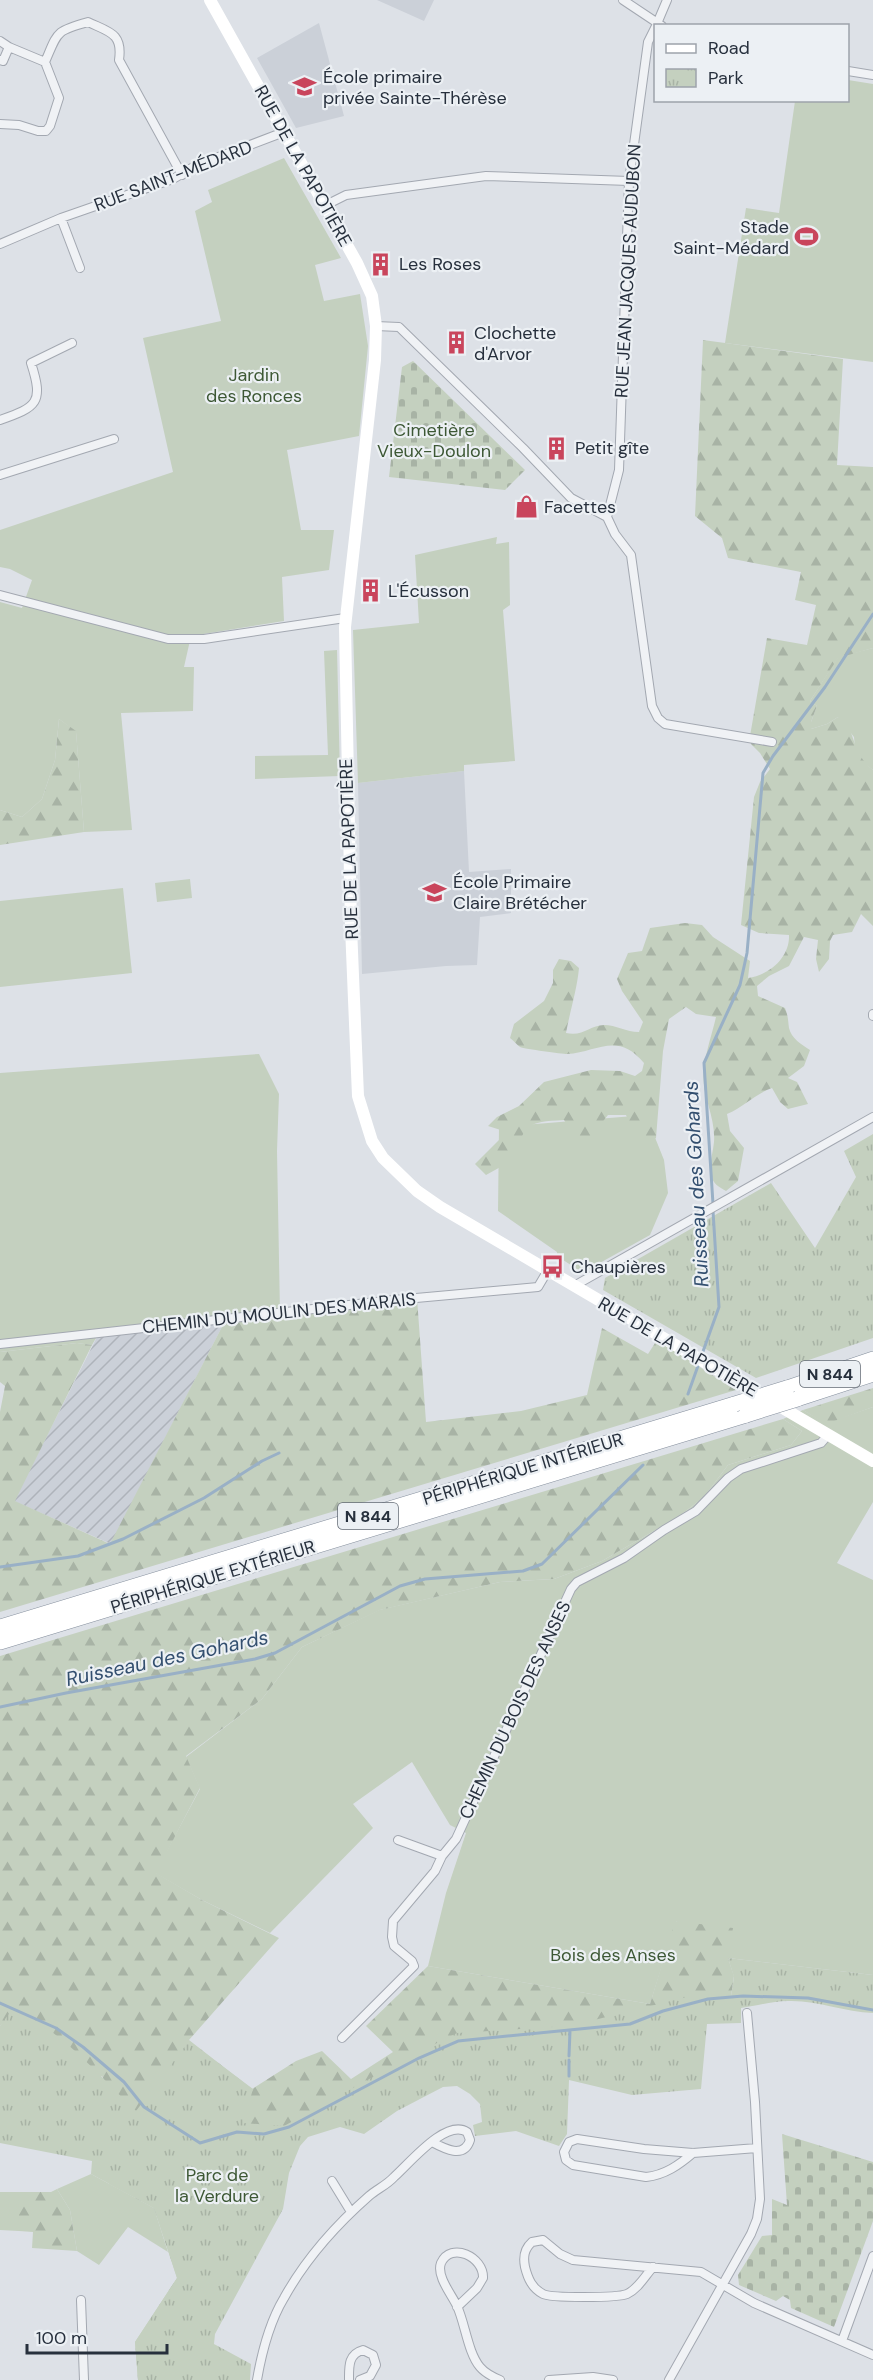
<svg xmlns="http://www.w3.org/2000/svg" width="873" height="2380" viewBox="0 0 873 2380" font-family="'DM Sans',sans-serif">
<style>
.built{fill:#cbd0d8}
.industrial{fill:url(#industrial-furrows)}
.green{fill:#c4d0bf}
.forest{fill:url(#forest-firs)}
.cemetery{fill:url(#cemetery-stones)}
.park{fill:url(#park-tufts)}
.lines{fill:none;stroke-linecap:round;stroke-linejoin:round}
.stream{stroke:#99b0c6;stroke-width:3}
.street-casing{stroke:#a3a8b1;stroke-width:10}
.highway-casing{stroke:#858f9d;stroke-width:16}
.street{stroke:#f0f2f5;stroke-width:8}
.secondary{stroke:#fff;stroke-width:12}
.highway{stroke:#fff;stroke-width:15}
.highway-bridge-casing{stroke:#858f9d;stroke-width:16;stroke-linecap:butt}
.highway-bridge{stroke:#fff;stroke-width:15}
.labels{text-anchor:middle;stroke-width:4.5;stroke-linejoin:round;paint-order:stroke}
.shield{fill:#ecf0f4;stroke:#626a74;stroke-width:1.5}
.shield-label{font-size:16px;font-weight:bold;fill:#27303d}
.poi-label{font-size:18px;fill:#27303d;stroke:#ecf0f4;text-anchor:start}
.street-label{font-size:18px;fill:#27303d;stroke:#ecf0f4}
.park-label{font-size:18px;fill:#3d5835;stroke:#ecf0f4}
.water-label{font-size:20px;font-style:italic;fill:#334f6f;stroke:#ecf0f4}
</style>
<defs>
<pattern id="industrial-furrows" width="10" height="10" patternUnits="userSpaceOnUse" patternTransform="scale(1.5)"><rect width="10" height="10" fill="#cbd0d8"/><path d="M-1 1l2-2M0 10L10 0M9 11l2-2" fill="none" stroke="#aeb3ba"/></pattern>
<pattern id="forest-firs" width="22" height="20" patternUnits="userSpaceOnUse" patternTransform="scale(1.5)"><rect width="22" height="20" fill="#c4d0bf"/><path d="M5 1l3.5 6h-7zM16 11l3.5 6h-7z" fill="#a8b3a5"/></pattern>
<pattern id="cemetery-stones" width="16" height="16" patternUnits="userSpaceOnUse" patternTransform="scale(1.5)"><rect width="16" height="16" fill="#c4d0bf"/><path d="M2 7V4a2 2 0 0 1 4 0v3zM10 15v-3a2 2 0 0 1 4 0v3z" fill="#a8b3a5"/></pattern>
<pattern id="park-tufts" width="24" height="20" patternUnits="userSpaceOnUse" patternTransform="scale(1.5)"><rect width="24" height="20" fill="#c4d0bf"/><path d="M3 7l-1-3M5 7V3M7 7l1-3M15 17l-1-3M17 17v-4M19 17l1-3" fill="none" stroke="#a8b3a5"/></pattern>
</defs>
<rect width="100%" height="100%" fill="#dde1e7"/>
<path class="built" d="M377,0H434L424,21Z
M319,23L344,116L296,128L257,58Z
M464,771L469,872L511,869V913L480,917L477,965L446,966L362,974L358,783Z"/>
<path class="industrial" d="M226,1319L111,1544L14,1501L99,1333Z"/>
<path class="green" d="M848,80L873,84V362L725,343L746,208L779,213L795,101L848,100Z
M284,158L341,258L315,265L324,301L360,294L368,346L359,436L287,450L301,530H334L329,570L282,577L284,621L191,636L184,667H194L193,711L121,713L132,830L84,832L76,732L59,719L55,760L42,799L22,817L0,810V602L22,608L32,580L10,569L0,567V530L173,472L143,338L221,321L195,211L212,202L208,190Z
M497,537L496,544L509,542L510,605L503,610L515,761L464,765V771L358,783L353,630L419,623L415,555Z
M873,648V770L865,764L855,748L854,737L838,717L827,724L811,729V722L817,706L810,701L838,657Z
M337,650L340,776L255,779V756L328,755L324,651Z
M190,879L192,898L157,902L155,883Z
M123,888L132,973L0,987V901Z
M259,1054L279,1094L277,1151L280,1313L99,1333L92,1345L77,1343L0,1352V1073Z
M646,1115L664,1160L668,1193L650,1235L589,1269L580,1271L557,1256V1252L498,1211L499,1127Z
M873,1407V1502L837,1563L873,1580V1975L728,1958L676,1921L650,2004L428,1966L446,1893L466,1833L450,1825L412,1762L353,1804L373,1828L270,1933L202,1900L155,1873L200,1789L186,1757L262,1699L302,1647L379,1610L500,1582L554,1579L602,1561L678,1517L704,1497L728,1465L791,1445L802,1431L783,1419L803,1410L826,1423Z
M91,2174L154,2208L168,2252L128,2227L99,2265L77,2251L70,2210L57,2189Z
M0,2192H19V2231L0,2230Z"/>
<path class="forest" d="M703,340L843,359L837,465L873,467V648L838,658L810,701L817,706L811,722V729L827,724L838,717L846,719C854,738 856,757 873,770V926L861,914L852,932L833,935L830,941L829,959L819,972L816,959L818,940L804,937L789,966L769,976L757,986L758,996L785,1008C788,1015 788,1020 789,1028C791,1038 802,1045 810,1050L804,1066L788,1078L797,1082L808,1104L788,1109L780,1102L772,1088C755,1094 744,1107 727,1114L730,1131L744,1148L738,1181L726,1191C719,1187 713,1184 711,1175C709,1163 713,1153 714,1142C716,1116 700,1093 704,1068C706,1051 712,1034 716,1017L696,1014L686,1007L669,1019L663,1051L656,1138L644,1144L636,1139L626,1115H608L584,1145L575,1137L564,1120C526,1122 525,1124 513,1160L486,1175L475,1164L507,1132L488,1126L497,1117L519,1106L544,1082L591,1070L620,1071L635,1076L642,1071L644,1063C618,1031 597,1052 567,1054C562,1054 525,1049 520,1047C517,1045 513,1040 510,1038L514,1024L544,1001L553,983V970L559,959L571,961L579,968C577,990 570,1011 566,1033C583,1037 590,1025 604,1025C616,1025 626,1032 639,1032L643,1022L622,991L617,979L628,953L642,951L650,928L685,923L702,925L713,937L750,961L748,978C770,975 790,957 789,935L759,933L741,925L754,797L760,782L770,769L760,753L751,744L750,736L767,638L807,645L816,605L795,600L801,572L728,558L722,538L695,516Z
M59,719L76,731L84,832L0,845V810L22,817L42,799L55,760Z
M417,1298L426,1422L521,1411L587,1395L602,1328L648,1354L657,1340L736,1390L0,1612V1412L5,1386L0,1382V1352L77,1343L92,1345L15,1501L110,1544L226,1319Z
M873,1388V1407L826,1424L803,1410Z
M783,1419L802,1431L791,1445L728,1465L704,1497L678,1517L602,1561L554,1579L500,1582L380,1610L302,1647L262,1699L186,1756L200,1788L156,1873L202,1900L279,1938L189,2040L252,2089L296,2061L322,2051L351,2079L393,2052L366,2026L428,1966L650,2004L675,1921L733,1928L728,1958L734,1976L731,1996L470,2066L287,2144L195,2380H138L135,2342L177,2278L154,2208L109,2184C109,2152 117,2104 102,2076L96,2080L4,2022L0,2026V1656Z
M57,2189L70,2210L77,2251L32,2248L33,2232L19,2231V2192H51Z"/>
<path class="cemetery" d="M413,361L525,470L505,490L389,477L402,367Z
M782,2134L873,2162V2221L834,2327L791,2308L790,2300L783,2296L776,2301L739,2285L738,2275L762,2236L772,2235V2199L787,2205Z"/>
<path class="park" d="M873,1134V1338L756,1378L603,1290L605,1278L771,1183L815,1248L856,1177L844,1151Z
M728,1958L873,1975V2013C844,2012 817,2000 788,2001C773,2001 756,2006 741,2008V2023L707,2024L701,2089L632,2095L569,2080L567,2134L559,2146L516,2131L475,2136L473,2125L482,2122L480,2104L470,2094L457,2086L443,2087L397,2111L364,2134L340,2127L308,2137L300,2146L289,2173L283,2209L215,2334L214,2344L251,2364L250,2380H138L135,2342L177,2278L154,2208L91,2174L92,2161L0,2143V2026L11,2011C53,2020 104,2081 136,2111L189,2041L253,2089L243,2123L284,2126L409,2057L457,2033L570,2026L691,1996H731L734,1977Z"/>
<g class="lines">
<path class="stream" d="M713,1204L704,1063L740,985L747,953L763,773L773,756L825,687L873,614
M701,1357L719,1307L713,1211
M688,1394L699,1363
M0,1567L78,1556L123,1539L204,1498L262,1461L279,1453
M0,1707L66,1693L255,1659L275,1653L400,1586L425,1579L523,1571L542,1564L643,1465
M0,2003L56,2028L83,2047L124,2082L144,2107L200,2143L237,2132L264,2134L289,2127L419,2058L458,2041L630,2024L663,2011L708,1999L743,1996L808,1998L873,2010
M569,2056L570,2031
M569,2076V2060"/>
<defs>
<path id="street" d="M623,0L662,26
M656,26L667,0
M0,41L9,47L3,61L0,60
M9,47L45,62
M848,71L873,75
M0,124L19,125L38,131H46L50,126L59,98L45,62C58,32 55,31 88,22C109,32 123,33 119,60L182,175
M326,205L346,195L486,176L629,181
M61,218L80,268
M0,244L61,218L173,179L195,166L284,132
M376,326L399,327L523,448L571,498L607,517
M0,420C37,407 44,403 31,363L72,343
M0,475L114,439
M607,517L619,470L629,181L648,42L656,26
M607,517L615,534L631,555L652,706L658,718L665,724L772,742
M0,595L168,639H204L345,618
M873,1014V1016
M574,1286L873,1117
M0,1344L394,1300L538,1287L548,1270
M398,1840L442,1856
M342,2038L414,1966L412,1961L394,1946L392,1937L393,1921L435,1871L442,1856L456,1839L571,1589L577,1582L624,1558L664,1530L696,1511L728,1478L741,1469L821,1443L828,1435
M693,2153C679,2165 665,2175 646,2177L573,2165L566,2160L564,2152L569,2142L577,2139L644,2149L693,2153L757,2148
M332,2181L351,2212
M653,2267C645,2276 638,2289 627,2294C618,2298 550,2298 543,2294C532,2288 528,2279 525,2267C523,2257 524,2249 532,2242L543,2240L560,2254L573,2260L701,2272L754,2303L873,2355
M81,2300L84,2380
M457,2307L477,2288L483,2278C484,2257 451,2241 441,2263C436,2276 452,2295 457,2306C465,2323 468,2353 480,2367C485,2373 493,2377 500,2380
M842,2341L873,2256
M257,2380C262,2351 269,2323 284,2298C305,2260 336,2225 369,2196C377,2189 387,2185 394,2177C409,2164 446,2118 467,2132L470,2140C464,2159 445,2149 432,2142
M349,2380C349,2367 348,2354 363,2350L373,2355L376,2365L370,2376L360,2380
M549,2380L593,2377L613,2380
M669,2380L751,2234L757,2219L760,2199L755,2102L747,2013"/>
<path id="highway" d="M787,1388L873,1359
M797,1399L873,1374
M0,1627L735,1404
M0,1642L746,1415"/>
</defs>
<use href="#street" class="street-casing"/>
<use href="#highway" class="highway-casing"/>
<use href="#street" class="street"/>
<path class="secondary" d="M210,0L357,263L372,296L376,326L375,360L345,627L351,927L358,1096L372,1141L383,1158L417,1191L440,1207L873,1461"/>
<use href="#highway" class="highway"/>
<defs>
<path id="highway-bridge" d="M735,1404L787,1388
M746,1415L797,1399"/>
</defs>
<use href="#highway-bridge" class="highway-bridge-casing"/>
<use href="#highway-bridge" class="highway-bridge"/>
</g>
<defs>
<symbol id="school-bare" viewBox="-9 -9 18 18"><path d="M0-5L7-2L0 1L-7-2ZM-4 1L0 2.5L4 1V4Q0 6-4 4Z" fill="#c9455c" stroke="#ecf0f4" stroke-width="2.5" paint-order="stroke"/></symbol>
<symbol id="stadium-bare" viewBox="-9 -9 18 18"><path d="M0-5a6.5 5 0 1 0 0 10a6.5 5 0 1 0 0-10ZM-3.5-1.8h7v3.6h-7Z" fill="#c9455c" stroke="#ecf0f4" stroke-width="2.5" paint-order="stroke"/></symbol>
<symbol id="building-bare" viewBox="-9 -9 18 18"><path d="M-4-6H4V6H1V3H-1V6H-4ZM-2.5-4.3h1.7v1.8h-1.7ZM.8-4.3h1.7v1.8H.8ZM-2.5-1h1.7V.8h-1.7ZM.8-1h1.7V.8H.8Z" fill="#c9455c" stroke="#ecf0f4" stroke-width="2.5" paint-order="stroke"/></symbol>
<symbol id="shop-bare" viewBox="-9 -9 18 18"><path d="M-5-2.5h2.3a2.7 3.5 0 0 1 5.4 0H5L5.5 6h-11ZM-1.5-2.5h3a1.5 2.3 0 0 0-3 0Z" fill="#c9455c" stroke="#ecf0f4" stroke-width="2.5" paint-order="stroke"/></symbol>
<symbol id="bus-bare" viewBox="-9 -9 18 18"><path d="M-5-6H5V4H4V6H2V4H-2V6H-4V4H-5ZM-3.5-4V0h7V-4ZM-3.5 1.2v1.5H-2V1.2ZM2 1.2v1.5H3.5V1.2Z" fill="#c9455c" stroke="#ecf0f4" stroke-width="2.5" paint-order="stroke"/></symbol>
</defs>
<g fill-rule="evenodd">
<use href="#school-bare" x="288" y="70" width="33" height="33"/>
<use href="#stadium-bare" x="790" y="220" width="33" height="33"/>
<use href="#building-bare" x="364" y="248" width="33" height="33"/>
<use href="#building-bare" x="440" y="326" width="33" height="33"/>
<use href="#building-bare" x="540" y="432" width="33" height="33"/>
<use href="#shop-bare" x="510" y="490" width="33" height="33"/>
<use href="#building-bare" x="354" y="574" width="33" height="33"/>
<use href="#school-bare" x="418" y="876" width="33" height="33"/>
<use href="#bus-bare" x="536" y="1250" width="33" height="33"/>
</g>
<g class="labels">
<g class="shield">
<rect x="800" y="1361" width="60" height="26" rx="4.5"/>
<rect x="338" y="1503" width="60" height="26" rx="4.5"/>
</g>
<g class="shield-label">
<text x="830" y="1380">N 844</text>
<text x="368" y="1522">N 844</text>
</g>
<g class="poi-label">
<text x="323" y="83">École primaire<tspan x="323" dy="21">privée Sainte-Thérèse</tspan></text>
<text x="789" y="233" text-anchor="end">Stade<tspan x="789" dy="21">Saint-Médard</tspan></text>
<text x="399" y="270">Les Roses</text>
<text x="474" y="339">Clochette<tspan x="474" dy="21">d'Arvor</tspan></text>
<text x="575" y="454">Petit gîte</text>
<text x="544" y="513">Facettes</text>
<text x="388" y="597">L'Écusson</text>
<text x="453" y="888">École Primaire<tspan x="453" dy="21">Claire Brétécher</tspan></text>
<text x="571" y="1273">Chaupières</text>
</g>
<g class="street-label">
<text transform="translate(303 166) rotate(61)" y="6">RUE DE LA PAPOTIÈRE</text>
<text transform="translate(173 176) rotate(-21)" y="6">RUE SAINT-MÉDARD</text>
<text transform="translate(628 271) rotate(-87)" y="6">RUE JEAN JACQUES AUDUBON</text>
<text transform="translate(349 849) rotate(-92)" y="6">RUE DE LA PAPOTIÈRE</text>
<text transform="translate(279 1313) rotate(-6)" y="6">CHEMIN DU MOULIN DES MARAIS</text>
<text transform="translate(678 1347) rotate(30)" y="6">RUE DE LA PAPOTIÈRE</text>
<text transform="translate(523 1469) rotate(-17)" y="6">PÉRIPHÉRIQUE INTÉRIEUR</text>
<text transform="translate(213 1577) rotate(-17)" y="6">PÉRIPHÉRIQUE EXTÉRIEUR</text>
<text transform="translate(515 1710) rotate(-65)" y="6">CHEMIN DU BOIS DES ANSES</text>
</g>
<g class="park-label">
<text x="254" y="381">Jardin<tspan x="254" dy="21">des Ronces</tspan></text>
<text x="434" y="436">Cimetière<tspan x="434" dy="21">Vieux-Doulon</tspan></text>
<text x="613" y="1961">Bois des Anses</text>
<text x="217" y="2181">Parc de<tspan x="217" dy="21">la Verdure</tspan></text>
</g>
<g class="water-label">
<text transform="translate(696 1184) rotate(-93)" y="7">Ruisseau des Gohards</text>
<text transform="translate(167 1658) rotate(-12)" y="7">Ruisseau des Gohards</text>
</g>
</g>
<rect x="654" y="24" width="195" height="78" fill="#ecf0f4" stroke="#9da3ab" stroke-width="1.5"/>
<rect x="666" y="44" width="30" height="9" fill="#ffffff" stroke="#9da3ab" stroke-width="1.5"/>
<text x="708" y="54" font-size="18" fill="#27303d">Road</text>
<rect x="666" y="69" width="30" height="18" fill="url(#park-tufts)" stroke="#9da3ab" stroke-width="1.5"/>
<text x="708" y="84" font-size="18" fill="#27303d">Park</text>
<path d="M27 2344v9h140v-9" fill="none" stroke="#27303d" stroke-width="3"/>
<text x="36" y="2344" font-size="18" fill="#27303d" stroke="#ecf0f4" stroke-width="4.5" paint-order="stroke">100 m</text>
</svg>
